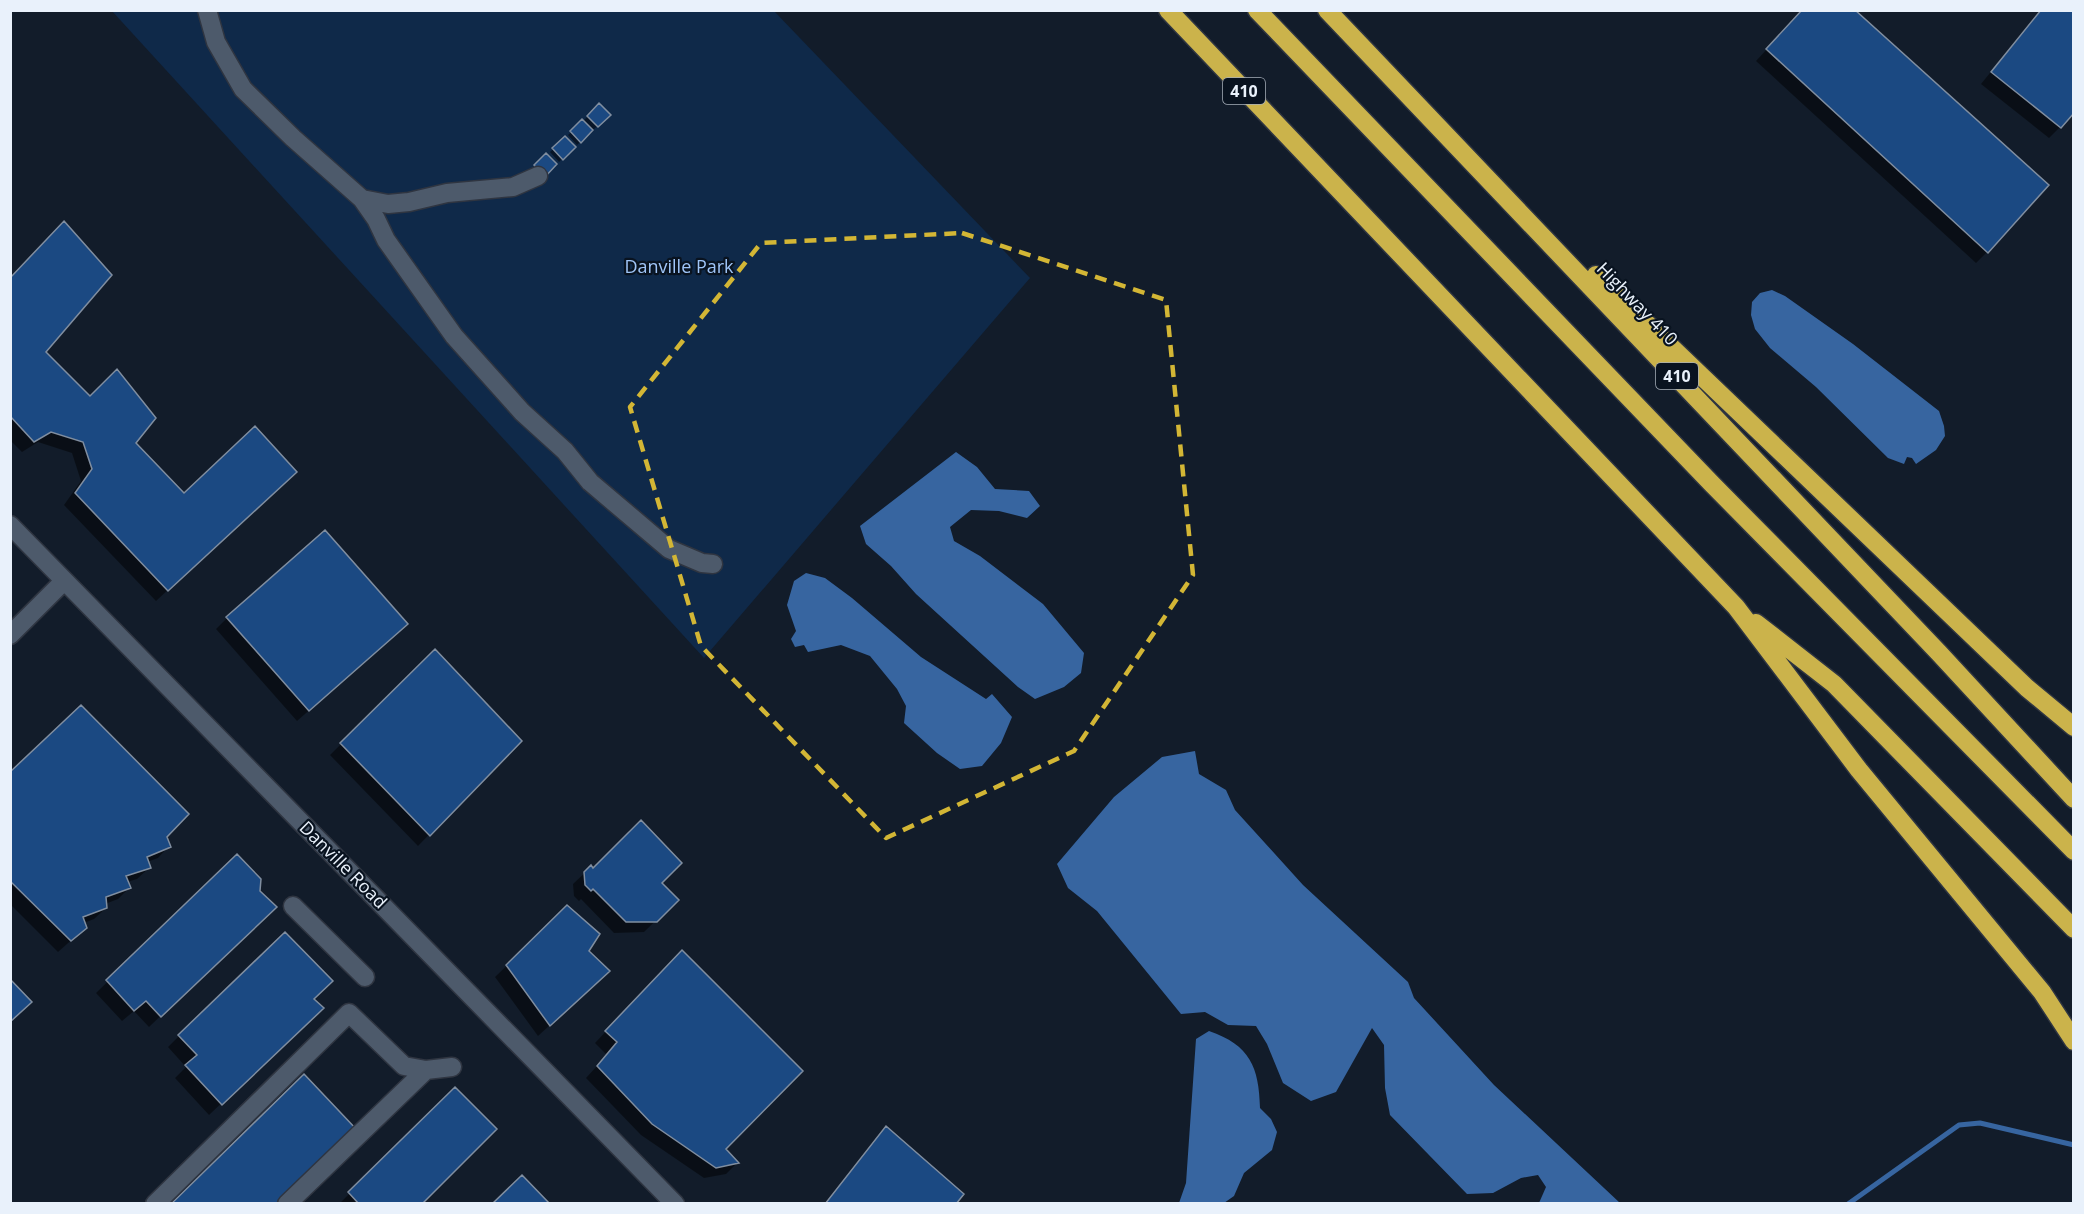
<svg xmlns="http://www.w3.org/2000/svg" width="2084" height="1214" viewBox="0 0 2084 1214" font-family="'Open Sans',sans-serif">
<style>
.green{fill:#0f2949}
.water{fill:#3765a0}
.shadow{fill:#0007}
.lines{fill:none;stroke-linecap:round;stroke-linejoin:round}
.stream{stroke:#3765a0;stroke-width:5}
.building{fill:#1b4982;stroke:#808ea0;stroke-width:1.5}
.minor-casing{stroke:#2f3541;stroke-width:21}
.highway-casing{stroke:#2f3541;stroke-width:21}
.minor{stroke:#4d5a6b;stroke-width:18}
.highway{stroke:#cbb34b;stroke-width:18}
.marked{fill:none;stroke:#d3b635;stroke-width:4.5;stroke-dasharray:12 8;stroke-linejoin:round}
.labels{text-anchor:middle;stroke-width:4.5;stroke-linejoin:round;paint-order:stroke}
.shield{fill:#091320;stroke:#a6aeb9;stroke-width:1.5}
.shield-label{font-size:16px;font-weight:bold;fill:#e9f1fb}
.park-label{font-size:18px;fill:#9fc5f8;stroke:#091320}
.street-label{font-size:18px;fill:#e9f1fb;stroke:#091320}
</style>
<rect width="100%" height="100%" fill="#121c2a"/>
<path class="green" d="M112,11H774L1030,278L704,658Z"/>
<path class="water" d="M1772,290L1785,296L1853,344L1939,411L1944,426L1945,436L1936,450L1916,464L1912,458L1907,457L1904,464L1888,458L1816,387L1770,348L1755,329L1751,315L1752,302L1760,293Z
M956,452L977,467L995,489L1029,491L1040,506L1027,518L999,511L971,510L950,527L954,541L980,556L1043,604L1084,653L1081,673L1064,687L1035,699L1018,687L916,594L891,566L866,544L860,526Z
M806,573L825,578L852,598L921,657L986,699L992,694L1012,717L1001,743L982,766L960,769L937,753L904,723L906,706L897,689L870,656L841,645L808,652L804,645L795,647L791,639L796,631L787,605L794,581Z
M1195,751L1199,774L1226,790L1235,810L1303,885L1408,982L1414,998L1494,1085L1620,1203H1539L1546,1187L1538,1175L1521,1178L1493,1193L1467,1194L1390,1115L1385,1088L1384,1045L1372,1028L1336,1092L1311,1101L1283,1083L1267,1044L1256,1026L1228,1025L1205,1012L1181,1014L1097,911L1068,888L1057,864L1114,797L1162,757Z
M1209,1031C1250,1045 1259,1067 1260,1108L1271,1119L1277,1132L1272,1150L1244,1173L1234,1196L1224,1203H1179L1186,1183L1196,1039Z"/>
<path class="shadow" d="M1803,10L1987,252L1976,263L1756,61Z
M2041,10L2060,127L2049,138L1981,84Z
M599,106L609,115L577,145L568,135Z
M565,138L574,147L559,162L550,152Z
M10,279L44,352L184,495L283,483L156,601L64,505L81,481L72,453L38,442L22,452L10,440Z
M227,618L395,635L297,721L216,629Z
M435,651L520,741L418,846L330,755Z
M10,774L165,836L169,846L158,858L147,862L149,868L137,879L127,882L129,888L118,899L105,904L106,908L94,919L84,923L85,928L58,952L10,904Z
M237,856L258,892L263,918L149,1027L134,1011L122,1021L96,993Z
M591,867L593,870L660,883L677,900L644,932L614,933L581,899L579,901L574,896L573,884Z
M567,907L587,951L596,983L538,1036L495,977Z
M670,963L724,1149L737,1163L726,1174L704,1178L641,1135L586,1078L607,1055L595,1043Z
M312,999L311,1019L209,1115L175,1078L186,1067L168,1047L179,1036Z
M455,1089L420,1204H339Z
M886,1128L954,1204H824L875,1139Z"/>
<g class="lines">
<path class="stream" d="M1848,1204L1959,1125L1980,1123L2074,1145"/>
</g>
<path class="building" d="M1802,10H1855L2049,185L1988,253L1766,49Z
M2041,10H2074V113L2061,128L1991,72Z
M599,103L611,115L598,127L587,116Z
M582,119L593,130L581,143L570,131Z
M565,136L576,147L563,160L552,148Z
M546,153L557,164L545,177L534,165Z
M64,221L112,275L46,352L90,396L117,369L156,418L136,443L184,493L255,426L297,472L168,591L75,493L92,469L83,442L51,432L34,442L10,416V278Z
M325,530L408,624L309,711L226,617Z
M435,649L522,741L430,836L340,743Z
M81,705L189,814L167,837L171,847L147,857L151,868L126,876L131,888L106,897L107,908L83,917L87,928L71,941L10,881V772Z
M641,820L682,863L662,883L679,900L657,922H626L593,889L591,891L585,885L584,872L591,865L593,868Z
M237,854L261,879L260,891L277,907L161,1017L146,1001L134,1011L106,980Z
M567,905L600,934L589,951L610,971L550,1026L506,965Z
M285,932L333,981L314,999L324,1008L222,1105L185,1065L197,1055L178,1035Z
M682,950L803,1071L726,1149L739,1163L716,1168L652,1124L597,1066L617,1042L605,1031Z
M10,979L32,1002L10,1022Z
M304,1074L357,1130L281,1204H171Z
M455,1087L497,1129L422,1204H359L348,1192Z
M886,1126L964,1194L956,1204H825Z
M522,1175L550,1204H492Z"/>
<g class="lines">
<defs>
<path id="minor" d="M207,10L216,42L243,89L293,138L362,199L376,219L386,240L454,336L522,412L565,451L590,482L669,549L702,563L713,564
M362,199L388,204L409,202L447,193L513,187L538,176
M10,525L675,1204
M10,635L64,581
M293,906L365,977
M155,1204L349,1013L404,1066L426,1070L452,1067
M287,1204L426,1070"/>
<path id="highway" d="M1168,10L1736,607L1859,770L2042,992L2074,1041
M1257,10L1712,484L2074,851
M1327,10L1939,653L2074,799
M1596,275L2027,688L2074,727
M1756,623L1834,684L2074,929"/>
</defs>
<use href="#minor" class="minor-casing"/>
<use href="#highway" class="highway-casing"/>
<use href="#minor" class="minor"/>
<use href="#highway" class="highway"/>
</g>
<path class="marked" d="M962,233L1166,300L1193,575L1074,751L886,838L701,646L630,407L761,243Z"/>
<g class="labels">
<g class="shield">
<rect x="1223" y="78" width="42" height="26" rx="4.5"/>
<rect x="1656" y="363" width="42" height="26" rx="4.5"/>
</g>
<g class="shield-label">
<text x="1244" y="97">410</text>
<text x="1677" y="382">410</text>
</g>
<g class="park-label">
<text x="679" y="273">Danville Park</text>
</g>
<g class="street-label">
<text transform="translate(1637 304) rotate(46)" y="6">Highway 410</text>
<text transform="translate(343 865) rotate(45)" y="6">Danville Road</text>
</g>
</g>
<rect width="2084" height="1214" fill="none" stroke="#e9f1fb" stroke-width="24"/>
</svg>
